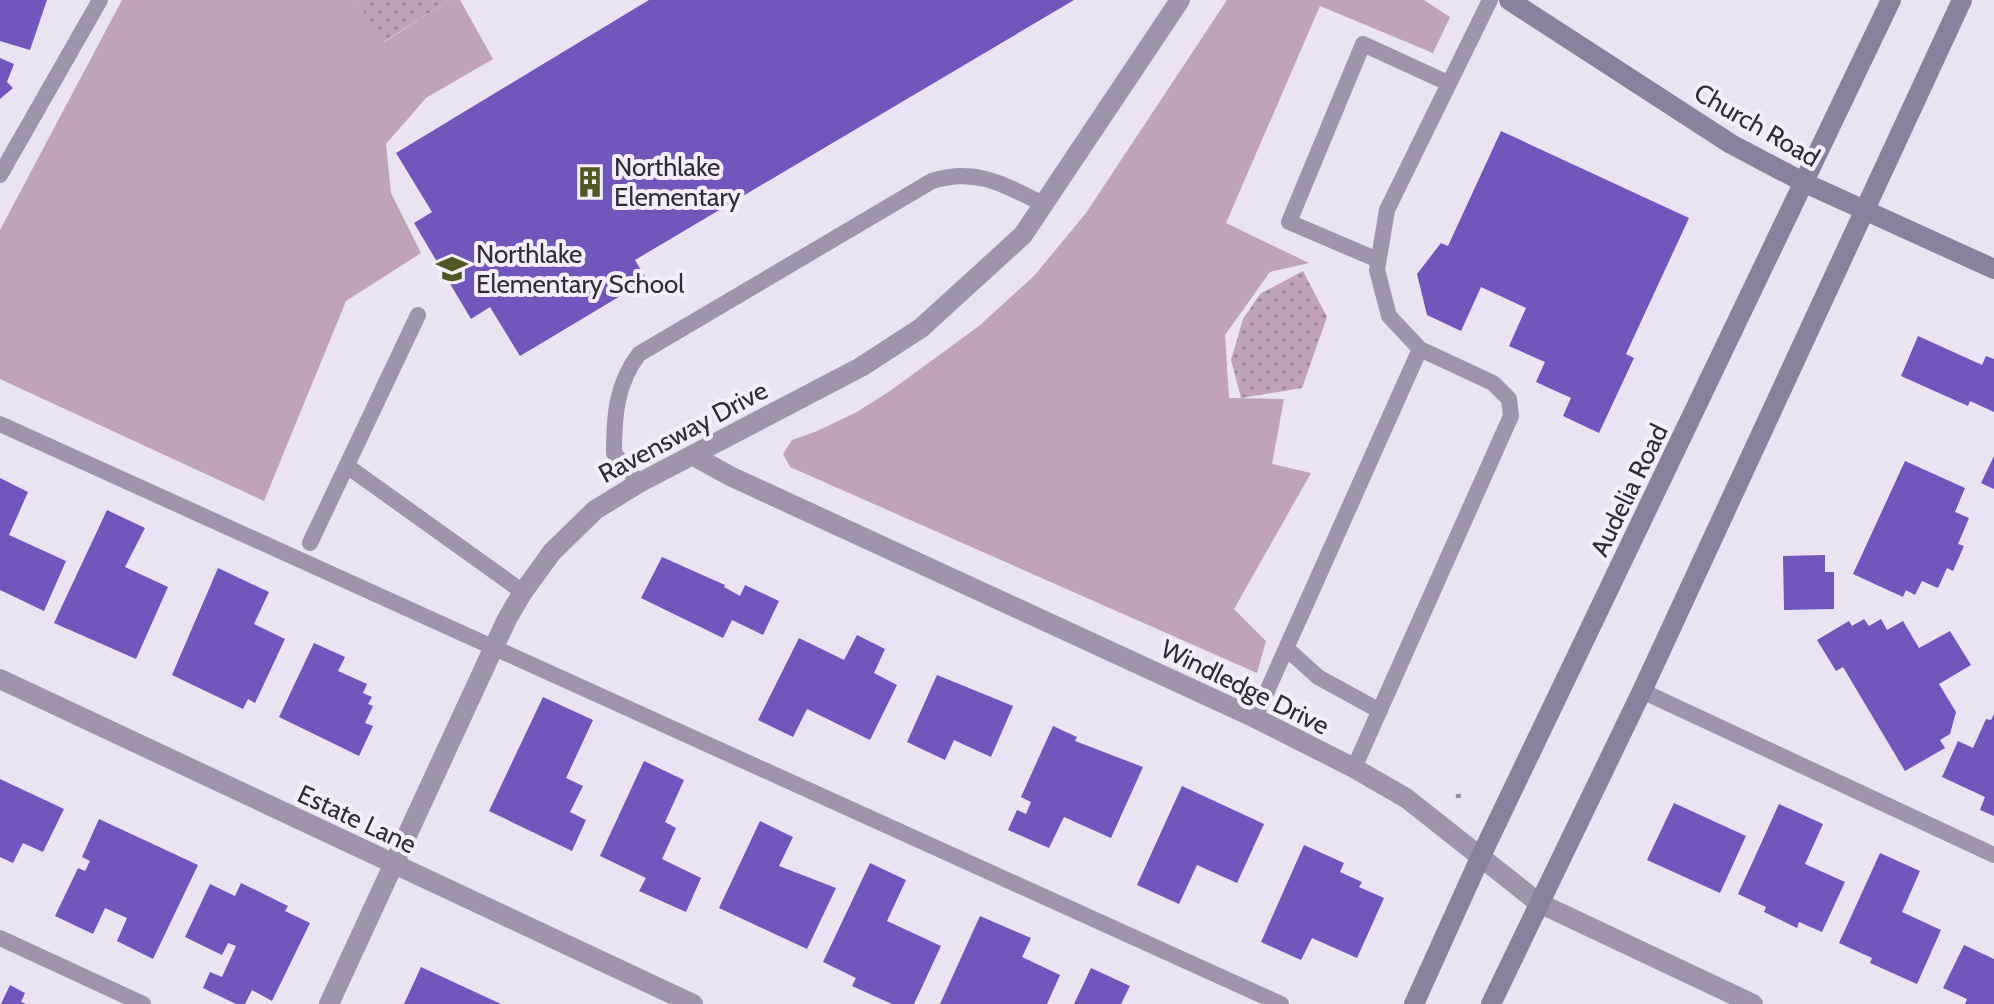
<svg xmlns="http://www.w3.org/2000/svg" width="1994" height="1004" viewBox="0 0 1994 1004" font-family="Cabin,sans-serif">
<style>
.grass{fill:#c0a3b5}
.park{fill:url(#park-dots)}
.building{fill:#7156bb}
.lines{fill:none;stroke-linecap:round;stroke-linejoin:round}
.path{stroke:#9a8ea9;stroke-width:5;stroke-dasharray:4 4;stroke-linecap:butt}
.lane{stroke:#9f94ac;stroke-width:16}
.street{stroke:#9f94ac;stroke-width:20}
.secondary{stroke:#8b809d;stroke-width:20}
.labels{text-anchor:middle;stroke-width:8;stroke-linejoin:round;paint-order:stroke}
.street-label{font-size:26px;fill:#302c39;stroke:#f5eef9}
.poi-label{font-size:26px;fill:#302c39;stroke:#f5eef9;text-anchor:start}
</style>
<defs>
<pattern id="park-dots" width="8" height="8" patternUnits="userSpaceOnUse" patternTransform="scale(2)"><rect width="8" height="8" fill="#c0a3b5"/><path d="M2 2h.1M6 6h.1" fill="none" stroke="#9c8594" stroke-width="1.8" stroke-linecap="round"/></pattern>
</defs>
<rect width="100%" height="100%" fill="#ebe2f2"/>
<path class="grass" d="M122,0H356L384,42L450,0H460L493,59L426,98L386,144L391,193L421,253L346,301L264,501L0,379V230Z
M1227,0H1424L1450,17L1433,53L1320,6L1226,223L1309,263L1270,272L1225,335L1229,398L1284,399L1272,464L1311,473L1234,609L1266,641L1257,673L790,467L783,454L792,440L815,432L855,413L890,391L979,326L1034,276L1086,213Z"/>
<path class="park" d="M356,0H450L383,42Z
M1303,271L1327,317L1302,388L1241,398L1231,360L1243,319L1260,294Z"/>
<path class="building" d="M0,0H47L30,50L0,41Z
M649,0H1074L635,260L647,280L520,356L490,307L471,319L414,223L432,212L396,153Z
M0,58L14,64L7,82L13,88L0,99Z
M1501,131L1689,218L1626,354L1634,358L1599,433L1563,416L1571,398L1536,382L1545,362L1509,346L1526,308L1481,287L1461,331L1427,315L1417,274L1441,243L1448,246Z
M1918,336L1982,365L1986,356L1994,359V412L1970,401L1968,406L1901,376Z
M1994,456V489L1981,483Z
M1905,461L1965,488L1955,512L1969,518L1958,544L1964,546L1953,571L1947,568L1938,588L1922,581L1915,595L1906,590L1903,597L1853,574Z
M0,478L28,492L9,535L66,561L44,611L0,590Z
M107,510L145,528L125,567L168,587L136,659L54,623Z
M1825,555V572H1834V609L1784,610L1783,556Z
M662,557L725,585L724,587L740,596L745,585L779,601L763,635L732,620L723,638L641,598Z
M218,568L269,592L254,624L285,639L255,703L248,699L243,709L172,675Z
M1864,619L1869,626L1881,619L1887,630L1903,621L1919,648L1950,631L1971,665L1939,684L1956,712L1950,734L1940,740L1945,748L1905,771L1843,667L1836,671L1817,640L1849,621L1852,626Z
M857,635L885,649L874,673L897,685L870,740L807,709L793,737L758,720L799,638L844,660Z
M314,643L345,657L338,671L367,684L363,693L372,697L368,704L373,706L365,723L373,726L359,756L279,717Z
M937,675L1013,706L991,757L954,740L945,760L907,742Z
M543,697L593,720L566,778L583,786L570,812L586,820L572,851L489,811Z
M1994,714V816L1980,810L1985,797L1942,777L1958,741L1973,748L1986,719L1991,720Z
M1053,726L1077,737L1075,741L1143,767L1111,838L1064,817L1049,848L1008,830L1017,810L1026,814L1031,802L1021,797Z
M644,761L684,780L665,822L676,828L662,859L701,878L686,912L639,891L646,878L600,856Z
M0,779L64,809L43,852L23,843L13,863L0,857Z
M1182,786L1264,824L1237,883L1197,865L1179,904L1137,885Z
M1674,803L1746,836L1720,893L1647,860Z
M1779,804L1823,824L1805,864L1845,882L1822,932L1799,922L1797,928L1764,912L1766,907L1738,894Z
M99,819L198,865L153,959L117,941L127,918L105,908L93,934L55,916L78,868L85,871L90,861L82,857Z
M760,821L793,837L779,866L836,888L807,949L719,908Z
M1304,845L1344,863L1340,872L1362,882L1359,887L1384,898L1357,958L1312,938L1301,960L1261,942Z
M1880,853L1920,871L1902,912L1941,930L1917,984L1870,963L1872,958L1839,943Z
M870,863L906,880L887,921L941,946L914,1004H892L852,986L856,978L823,962Z
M241,883L288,906L285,911L310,923L272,1001L252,990L245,1004H236L203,988L210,972L222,977L236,946L228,943L222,955L185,937L210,884L235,896Z
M980,916L1031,938L1022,957L1060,975L1047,1004H940Z
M1964,945L1994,959V1004H1965L1967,999L1943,988Z
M421,967L501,1004H404Z
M1091,968L1130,986L1121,1004H1074Z
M10,985L25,993L21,1002L26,1004H1Z"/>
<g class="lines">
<path class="path" d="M1458,794L1459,800"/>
<path class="lane" d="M0,175L100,0
M1378,260L1289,222L1363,44L1448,83
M0,424L1281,1004
M347,466L523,592
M639,483L614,453C614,417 616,384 639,354L932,181C977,167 1005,185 1045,205
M310,543L418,315
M1286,648L1318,677L1380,711
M1642,691L1994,855
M1255,718L1420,349
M1354,768L1511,416L1509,399L1493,383L1420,349L1389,316L1377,270L1387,210L1490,0
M0,938L143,1004"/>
<path class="street" d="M692,455L730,476L1255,718L1354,768L1406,798L1539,903L1753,1004
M0,679L693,1004
M329,1004L507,619L523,592L552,552L595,510L639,483L861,367L921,328L1023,235L1180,0"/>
<path class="secondary" d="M1509,0L1731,144L1805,183L1994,269
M1414,1004L1480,858L1891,0
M1491,1004L1642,691L1962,0"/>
</g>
<defs>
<symbol id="building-bare" viewBox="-9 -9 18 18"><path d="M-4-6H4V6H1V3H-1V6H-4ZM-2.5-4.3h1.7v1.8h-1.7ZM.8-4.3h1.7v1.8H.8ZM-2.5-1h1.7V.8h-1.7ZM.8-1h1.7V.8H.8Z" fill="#525725" stroke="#f5eef9" stroke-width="2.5" paint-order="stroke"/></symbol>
<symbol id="school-bare" viewBox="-9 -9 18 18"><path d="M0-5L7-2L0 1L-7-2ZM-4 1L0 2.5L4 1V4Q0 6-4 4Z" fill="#525725" stroke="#f5eef9" stroke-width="2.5" paint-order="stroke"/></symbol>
</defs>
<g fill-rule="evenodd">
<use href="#building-bare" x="568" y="160" width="44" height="44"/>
<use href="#school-bare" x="430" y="247" width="44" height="44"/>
</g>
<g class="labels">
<g class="street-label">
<text transform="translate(1757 125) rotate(30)" y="9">Church Road</text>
<text transform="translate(683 432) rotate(-28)" y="9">Ravensway Drive</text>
<text transform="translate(1629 490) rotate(-64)" y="9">Audelia Road</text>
<text transform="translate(1245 687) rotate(26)" y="9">Windledge Drive</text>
<text transform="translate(357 819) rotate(25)" y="9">Estate Lane</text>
</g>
<g class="poi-label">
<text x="614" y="176">Northlake<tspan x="614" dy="30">Elementary</tspan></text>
<text x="476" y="263">Northlake<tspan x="476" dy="30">Elementary School</tspan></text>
</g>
</g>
</svg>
